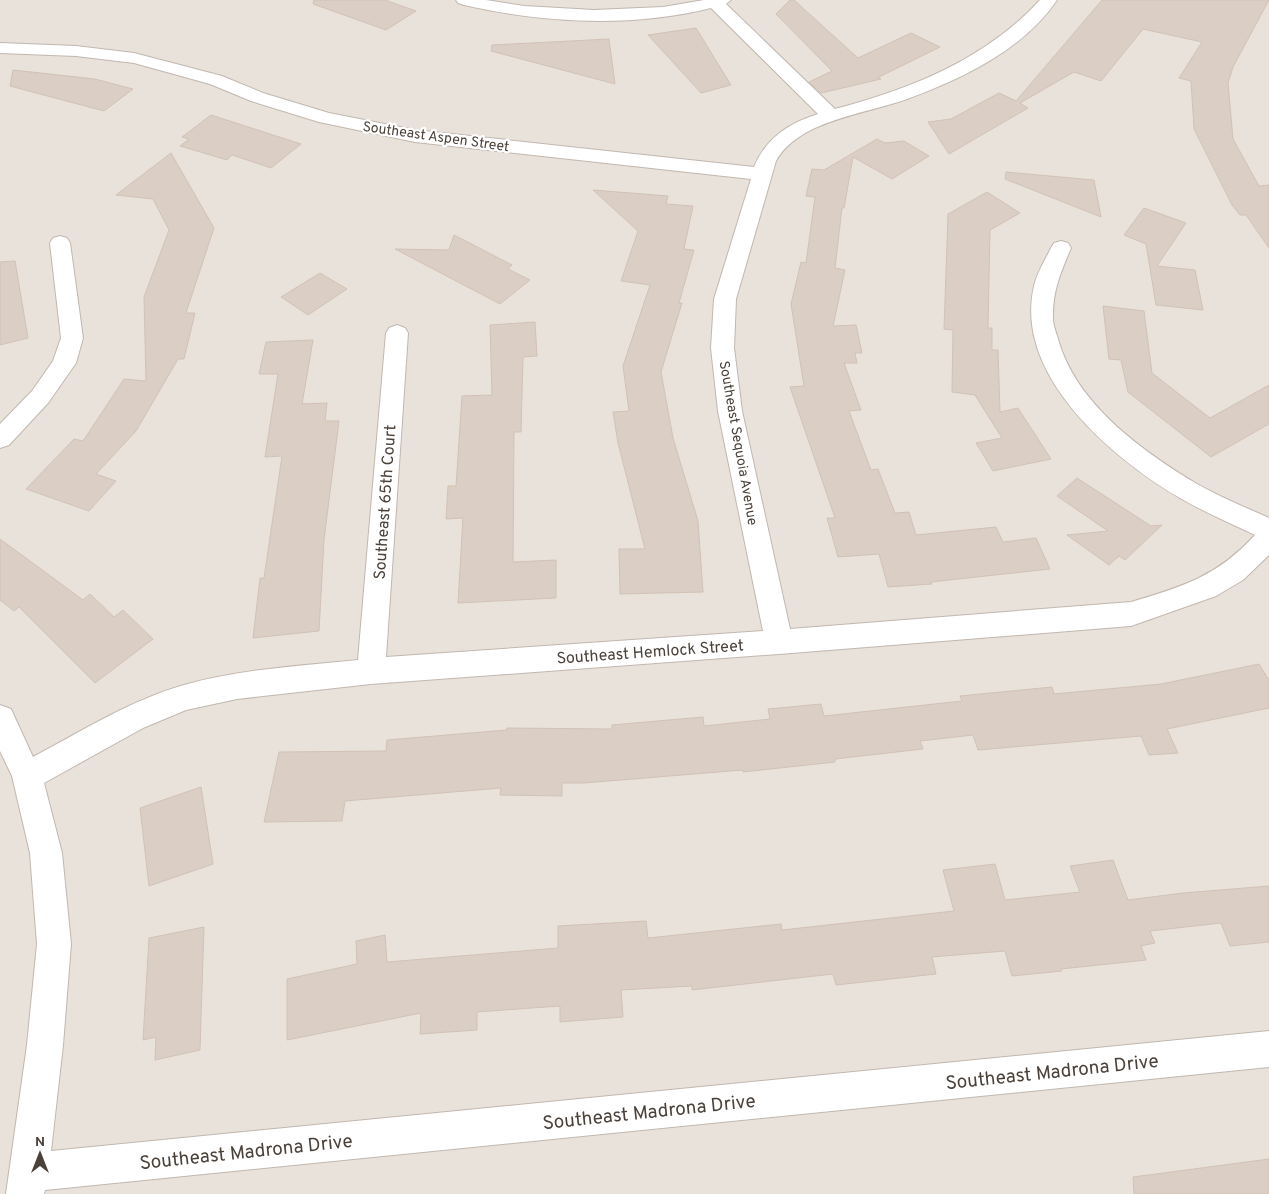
<svg xmlns="http://www.w3.org/2000/svg" width="1269" height="1194" viewBox="0 0 1269 1194" font-family="Overpass,sans-serif">
<style>
.residential{fill:#e9e2da}
.building{fill:#dacec5;stroke:#d2c2b5}
.lines{fill:none;stroke-linecap:round;stroke-linejoin:round}
.minor-casing{stroke:#c1b7af;stroke-width:2}
.minor{fill:#fff;fill-rule:evenodd}
.labels{text-anchor:middle;stroke-width:4.5;stroke-linejoin:round;paint-order:stroke}
.far-street-label{font-size:14px;fill:#4a4139;stroke:#fff}
.street-label{font-size:16px;fill:#4a4139;stroke:#fff}
.near-street-label{font-size:19px;fill:#4a4139;stroke:#fff}
</style>
<rect width="100%" height="100%" fill="#f6f1ec"/>
<path class="residential" d="M0,0H1269V1194H0Z"/>
<path class="building" d="M314,0H385L416,11L386,30L313,4Z
M790,0H794L858,58L911,33L940,47L879,77L881,79L821,93L809,82L832,71L776,14Z
M1102,0H1269L1233,67L1228,83L1233,139L1259,186L1269,185V248L1246,215H1240L1232,205L1194,129L1191,81L1179,78L1202,42L1143,29L1101,81L1074,72L1020,103L1028,108L949,154L928,122L951,119L999,93L1016,101Z
M696,28L731,85L701,93L648,35Z
M609,39L615,84L491,51L492,45Z
M13,70L95,79L133,89L104,111L10,86Z
M211,115L301,144L271,168L232,155L227,160L180,146L189,139L182,137Z
M877,139L885,143L904,141L929,156L892,179L853,157L844,208H842L835,268L845,270L833,326L856,325L862,353H855L857,363H844L861,410L849,411L871,470L878,469L895,513L909,512L916,535L996,527L1003,542L1036,538L1050,569L931,582L932,584L888,587L879,554L838,557L827,518H835L790,387L804,386L791,304L801,262L806,263L815,197L806,196L812,169L824,170Z
M171,153L214,228L186,313H195L184,359H178L136,431L96,474L116,481L89,511L26,489L74,439L83,441L124,379L146,381L144,297L169,230L153,199L116,195Z
M1006,172L1094,180L1101,217L1005,179Z
M593,190L668,196L666,204L693,206L684,249L694,250L679,303H682L661,372L673,438L698,521L703,592L620,594L619,549H645L618,443L613,412L629,411L623,366L650,285L621,281L638,231Z
M987,192L1020,213L990,230L988,328H992V350H998L1000,412L1018,408L1051,459L993,471L976,443L1002,438L975,395L952,392L953,330L944,329L948,214Z
M1144,208L1186,223L1157,266L1195,270L1203,310L1156,305L1146,244L1124,235Z
M454,235L512,265L508,269L530,280L500,304L395,249L449,250Z
M15,261L28,338L0,345V262Z
M320,273L347,289L308,315L281,297Z
M1103,306L1144,311L1152,373L1210,418L1269,385V424L1211,457L1128,392L1121,360L1109,359Z
M535,322L537,356L523,357L521,432H514L513,562L556,560V598L458,603L463,518L446,519L448,486H456L462,396L492,395L490,325Z
M313,340L302,404L327,403L325,421H339L324,540L319,631L253,638L260,578H264L282,456L265,457L278,374H259L266,342Z
M1077,478L1151,526L1162,525L1125,560L1119,556L1109,565L1067,535L1108,531L1057,496Z
M0,539L83,600L90,594L114,617L123,610L153,639L95,683L19,607L14,611L0,600Z
M1259,664L1269,680V708L1167,729L1178,753L1149,755L1141,736L978,750L973,735L920,741L923,749L835,759V762L743,772V770L584,783H562V796L500,795L501,788L345,801L342,821L264,822L279,752L386,751L387,740L507,730V728L612,729V725L703,717L704,726L770,719L768,709L821,704L824,716L962,701L960,696L1052,687L1054,694L1161,684Z
M201,787L213,864L149,886L140,808Z
M1113,860L1128,900L1183,893L1269,886V942L1230,946L1221,923L1150,931L1155,943L1141,946L1146,960L1061,969L1062,971L1012,976L1005,951L932,957L936,974L836,985L833,974L692,990V986L621,990L623,1017L560,1022V1006L477,1012V1030L420,1034L421,1013L287,1040V979L357,964L356,941L385,935L387,962L558,948V926L646,921L648,938L781,924L782,930L954,911L943,870L995,864L1005,900L1080,892L1070,866Z
M204,927L200,1050L155,1060L156,1037L143,1040L149,938Z
M1269,1159V1194H1134L1133,1177Z"/>
<g class="lines">
<defs>
<path id="minor" d="M456,0H486L524,6L594,10L663,7L704,0H731L726,4L835,109C911,89 986,59 1040,0H1057C1023,50 962,79 907,99C866,114 799,120 776,161L736,299L734,348L742,411L790,629L1131,602C1182,587 1218,576 1255,535C1230,523 1204,512 1180,498C1112,458 1013,375 1034,286C1037,273 1045,260 1051,248L1054,243L1061,241L1068,243L1071,248C1060,274 1052,292 1053,321C1054,327 1056,333 1058,339C1076,404 1142,451 1197,484C1220,497 1245,507 1269,518V555L1243,580L1216,596L1131,626L779,654L371,684L237,699L186,710L143,728L44,783L62,853L71,944L63,1045L51,1151L1269,1031V1067L45,1190L44,1194H6L27,1045L37,944L30,853L12,776L0,751V705L11,709L33,757C82,731 131,700 184,685C240,669 300,666 358,660L386,333L389,328L397,325L405,328L408,333L386,657L763,631L718,411L711,348L714,299L751,179L415,142L319,122L251,101L210,84L134,63L76,56L0,53V43L76,46L134,53L222,76L263,93L329,113L415,130L754,167C766,138 789,123 818,114L711,8C631,28 543,23 464,5L458,3Z
M60,236L67,238L70,243L83,338L76,363L48,403L9,445L0,448V424L32,391L53,361L61,338L50,243L53,238Z"/>
</defs>
<use href="#minor" class="minor-casing"/>
<use href="#minor" class="minor"/>
</g>
<g class="labels">
<g class="far-street-label">
<text transform="translate(436 136) rotate(8)" y="5">Southeast Aspen Street</text>
<text transform="translate(739 443) rotate(80)" y="5">Southeast Sequoia Avenue</text>
</g>
<g class="street-label">
<text transform="translate(384 502) rotate(-86)" y="6">Southeast 65th Court</text>
<text transform="translate(650 651) rotate(-4)" y="6">Southeast Hemlock Street</text>
</g>
<g class="near-street-label">
<text transform="translate(1052 1071) rotate(-6)" y="7">Southeast Madrona Drive</text>
<text transform="translate(649 1111) rotate(-6)" y="7">Southeast Madrona Drive</text>
<text transform="translate(246 1151) rotate(-6)" y="7">Southeast Madrona Drive</text>
</g>
</g>
<g transform="translate(40 1154)" stroke="#ffffff" stroke-width="4" paint-order="stroke">
<path d="M0-4L9 19L0 12L-9 19Z" fill="#4a4139"/>
<text y="-8" font-size="14" font-weight="bold" text-anchor="middle" fill="#4a4139">N</text>
</g>
</svg>
